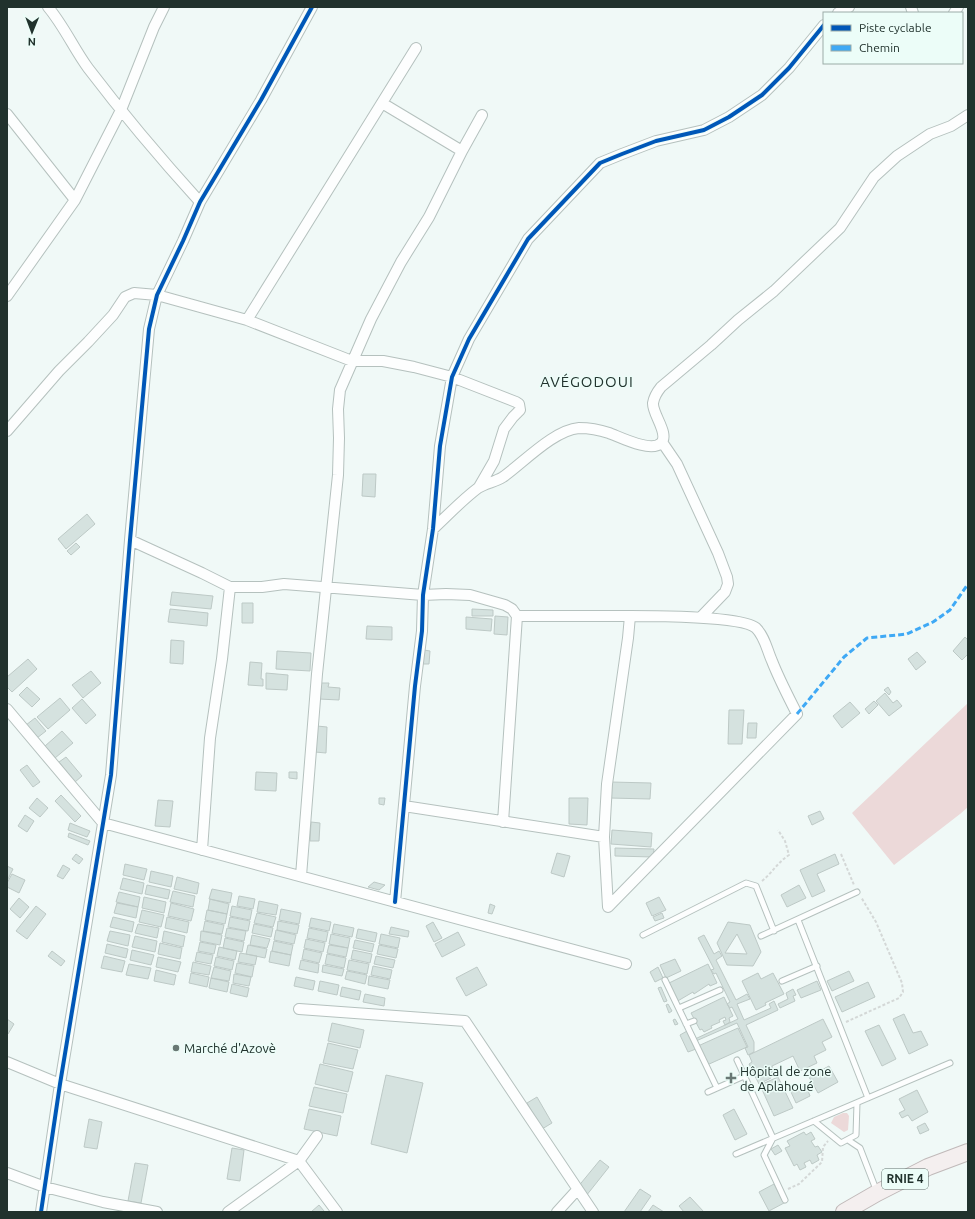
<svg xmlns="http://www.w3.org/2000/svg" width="975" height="1219" viewBox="0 0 975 1219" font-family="Ubuntu,sans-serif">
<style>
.green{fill:#ecd9d9}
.building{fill:#d5e2df;stroke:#bdc9c6;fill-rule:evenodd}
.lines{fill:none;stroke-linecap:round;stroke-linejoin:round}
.service-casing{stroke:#b5c1be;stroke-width:7}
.minor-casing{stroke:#b5c1be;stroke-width:12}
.primary-casing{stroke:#c0b9b9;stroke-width:18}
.path{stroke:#d4d8d7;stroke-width:2;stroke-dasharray:3 2;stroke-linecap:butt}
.service{stroke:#fdfefe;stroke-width:5}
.minor{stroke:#fdfefe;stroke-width:10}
.primary{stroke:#f4efef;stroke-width:16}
.quiet{stroke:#3fa9f5;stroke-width:3;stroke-dasharray:6 3;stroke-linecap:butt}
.cycleway-casing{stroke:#ecfdf8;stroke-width:6}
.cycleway{stroke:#0057b8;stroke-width:4}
.poi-dot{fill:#697874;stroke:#ecfdf8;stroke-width:1.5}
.labels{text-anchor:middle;stroke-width:3;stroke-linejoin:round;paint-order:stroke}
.shield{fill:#ecfdf8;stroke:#5e6f6a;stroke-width:1}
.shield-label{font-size:12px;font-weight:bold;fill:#21322d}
.poi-label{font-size:13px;fill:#21322d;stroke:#ecfdf8;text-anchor:start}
.quarter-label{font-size:15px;letter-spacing:1px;fill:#21322d;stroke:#ecfdf8}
</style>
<rect width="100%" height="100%" fill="#f0f9f7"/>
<path class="green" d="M968,703V807L960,814L894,865L852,813Z
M843,1113H847L849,1116L848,1130L844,1132L831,1123L834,1117Z"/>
<path class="building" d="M363,474H376L375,497L362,496Z
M87,514L95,524L66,549L58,539Z
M76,543L80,547L71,555L67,551Z
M172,592L213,596L211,609L170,605Z
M242,603H253V623H242Z
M170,609L208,613L207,626L168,622Z
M472,609L493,610V616H472Z
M495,616L508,617L507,635L494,634Z
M466,617L492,619L491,631L466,629Z
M367,626L392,627V640L366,639Z
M965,637L968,640V654L962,660L953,651Z
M171,640L184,641L183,664L170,663Z
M424,650L430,651L429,664H423Z
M277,651L311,653L310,671L276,669Z
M917,652L926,662L916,670L908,659Z
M28,659L37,669L12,692L7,687V677Z
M250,662L262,663L261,679H263V686L248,685Z
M91,671L101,683L83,698L72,685Z
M266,673L288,675L287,690L266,689Z
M321,683H329L328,687L340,688L339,700L319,699Z
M27,687L40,699L32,707L19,695Z
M888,687L891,692L889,695L884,690Z
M885,693L893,703L897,700L902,706L889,716L876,701Z
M60,698L70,710L48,729L37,717Z
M82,699L96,715L86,724L72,708Z
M874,701L878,705L869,714L865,709Z
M850,702L860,713L842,728L833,716Z
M729,710H744L742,744H728Z
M35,718L46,731L37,738L26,725Z
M748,723H757L756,738H747Z
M317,726L327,727L326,753L315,752Z
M62,731L73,743L55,758L45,746Z
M66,757L82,776L75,782L59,762Z
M27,765L40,782L33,787L20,770Z
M256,772L277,773L276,791L255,790Z
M289,772H297V779L289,778Z
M611,782L651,783L650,799L610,798Z
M61,795L81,816L75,822L55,801Z
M37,798L48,808L40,817L29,808Z
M379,798H385L384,805L379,804Z
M569,798H588L587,825L569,824Z
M158,800L173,801L170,827L155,826Z
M820,811L824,819L812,825L808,816Z
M25,815L34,821L27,832L18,826Z
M311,822L320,823L319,841H310Z
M70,823L90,831L87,837L68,830Z
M612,830L652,833L651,847L611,844Z
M69,833L90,841L88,845L68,837Z
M615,848L654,849L653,857L615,856Z
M557,853L570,856L564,877L551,873Z
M76,854L83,859L79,864L72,859Z
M835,854L839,864L817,874L825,891L812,897L800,870Z
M125,864L147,869L144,880L123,875Z
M63,865L70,869L63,879L57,876Z
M7,866L13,869L7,881Z
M151,871L173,876L171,887L149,882Z
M12,874L25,880L19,893L7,887V883Z
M177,877L199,883L197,894L174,889Z
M123,878L144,883L142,894L120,889Z
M374,882L385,885L379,890L368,887Z
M147,885L170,890L168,899L145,894Z
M799,885L806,898L787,907L781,895Z
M212,889L232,893L230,903L209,899Z
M173,891L195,896L193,907L170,902Z
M119,892L140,897L138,907L116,902Z
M239,896L255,899L253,909L237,906Z
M144,897L166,902L164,913L142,908Z
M659,897L666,910L652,916L646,903Z
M19,898L29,907L20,918L10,909Z
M210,899L229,904L227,914L208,910Z
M259,901L278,905L276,915L257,912Z
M117,903L138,907L136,918L114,913Z
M171,903L194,909L191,921L168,916Z
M490,904L495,906L492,914L488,913Z
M36,906L46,914L27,939L16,931Z
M232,906L252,910L250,920L230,916Z
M281,909L301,913L299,924L279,920Z
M142,910L164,915L161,927L139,922Z
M207,910L227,914L225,924L205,920Z
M257,913L276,917L273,927L254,923Z
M662,913L664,918L655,921L653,917Z
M113,917L134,922L132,932L110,927Z
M167,917L189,922L187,933L165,928Z
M230,917L250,921L248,931L228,927Z
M311,918L331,922L329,931L309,927Z
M205,921L224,925L222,934L203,931Z
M278,921L299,925L297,934L277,930Z
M433,922L442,938L434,942L426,926Z
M728,922L750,925L761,952L753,966L727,965L717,943ZM737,934L747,954L725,953Z
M138,924L159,928L157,938L135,933Z
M254,924L273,928L271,937L252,933Z
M334,924L354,928L352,937L332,933Z
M391,927L409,931L408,937L389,934Z
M227,928L246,931L244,941L225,937Z
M309,928L328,932L326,942L307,938Z
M358,929L377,933L375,942L356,938Z
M276,930L296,935L294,944L274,940Z
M110,931L130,935L128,946L107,941Z
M164,931L185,936L183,947L162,942Z
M201,931L222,935L220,945L200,941Z
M458,932L465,945L442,957L435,944Z
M331,934L350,938L348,948L329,944Z
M381,934L400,938L398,948L379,944Z
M252,935L270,939L267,948L250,945Z
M704,935L714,954L719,951L722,956L716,960L736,1000L747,994L750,999L737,1004L744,1020L771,1008L769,1004L774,1001L778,1010L746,1025L754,1042V1052L748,1055L745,1048L748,1047L737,1023L696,1041L695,1039L738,1019L732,1007L730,1008L727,1004L730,1002L716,973L714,974L711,970L714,969L698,938Z
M135,936L157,941L155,952L132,947Z
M225,938L244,942L242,952L223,948Z
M306,939L325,943L323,952L304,948Z
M355,940L374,944L372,952L353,948Z
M274,941L293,945L291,955L272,951Z
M200,942L216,945L214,954L198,951Z
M160,943L182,948L180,959L158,954Z
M107,944L128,949L126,958L105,953Z
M248,945L267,949L265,958L246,954Z
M329,945L348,948L346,957L327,953Z
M379,945L398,949L396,958L377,954Z
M219,947L237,951L235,960L217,956Z
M304,949L322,953L319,963L302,959Z
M132,950L154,955L151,965L130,960Z
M353,950L372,954L370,963L351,959Z
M52,951L65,961L61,966L48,956Z
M271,951L291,955L289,966L269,962Z
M197,952L213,955L211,964L195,961Z
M240,953L257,956L255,965L238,962Z
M327,954L346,958L344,968L325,964Z
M104,956L125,961L122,972L101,968Z
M376,956L395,960L393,968L374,964Z
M158,957L181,962L178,972L156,967Z
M216,957L234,961L232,970L214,966Z
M675,959L681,971L666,978L660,965Z
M301,960L319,964L318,973L299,969Z
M349,960L369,964L367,974L347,970Z
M193,962L211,966L209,975L191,972Z
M237,963L254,966L252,977L235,973Z
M129,964L151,968L148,979L126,975Z
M708,964L717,983L710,986L709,984L694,994L693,992L676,1002L667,984Z
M323,965L344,969L342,976L322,972Z
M373,966L392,970L390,979L371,975Z
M214,967L231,971L229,981L211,978Z
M477,967L487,985L466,996L456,978Z
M658,967L663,978L655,982L650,972Z
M156,970L176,975L174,985L154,981Z
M347,971L367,975L365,984L345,979Z
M849,971L854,981L832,991L827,981Z
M191,973L209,977L207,987L189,983Z
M758,973L761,979L773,973L784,994L765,1003L766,1005L756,1010L742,981Z
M234,974L251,977L249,986L233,983Z
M369,976L390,980L388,989L368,985Z
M296,977L315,981L313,990L294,986Z
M211,978L229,982L227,992L209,988Z
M320,981L339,985L337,995L318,991Z
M817,981L821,990L801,998L797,990Z
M868,982L875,997L842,1012L835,997Z
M232,984L249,988L247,997L230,993Z
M342,987L361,991L359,1000L340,996Z
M661,987L667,1001L664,1002L658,988Z
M793,989L796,995L793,996L795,1001L780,1008L778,1004L788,999L786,993Z
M365,994L385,998L384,1006L363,1002Z
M724,997L733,1016L729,1018L730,1022L725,1025L723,1021L726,1020L725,1017L719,1020L720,1022L711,1026L712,1028L704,1032L702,1029L700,1030L691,1013Z
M668,1004L672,1011L669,1013L666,1005Z
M904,1014L913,1033L921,1031L928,1045L909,1054L893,1019Z
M7,1019L14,1024L8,1034H7Z
M675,1019L678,1024L675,1025L673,1020Z
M823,1019L832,1037L822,1042L826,1050L814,1056L817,1063L800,1071L793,1056L772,1066L774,1071L768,1074L771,1078L759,1084L749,1064L752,1062L749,1055Z
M332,1023L364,1030L360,1048L328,1041Z
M879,1025L896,1059L882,1066L865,1031Z
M738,1028L747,1047L707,1065L698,1046Z
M687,1031L696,1049L688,1052L680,1035Z
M328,1043L358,1050L353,1069L323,1063Z
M320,1064L353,1072L348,1092L315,1084Z
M829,1066L838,1082L818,1093L809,1077Z
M386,1075L423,1083L407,1153L371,1144Z
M778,1077L793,1108L774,1116L760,1085Z
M806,1085L810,1096L796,1103L791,1092Z
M314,1087L347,1094L343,1113L309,1106Z
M917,1090L928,1112L912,1121L908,1115L902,1118L899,1113L905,1110L899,1099Z
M537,1097L552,1123L542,1129L527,1103Z
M309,1109L341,1116L337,1136L304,1129Z
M734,1109L747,1134L735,1140L723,1115Z
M89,1119L102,1122L97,1149L84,1147Z
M925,1123L929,1130L920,1134L917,1127Z
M804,1132L806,1135L811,1132L815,1139L811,1141L815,1147L818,1146L822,1152L817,1155L819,1160L812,1164L810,1160L804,1163L806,1167L800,1170L797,1164L794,1166L785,1148L790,1146L787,1141Z
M778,1145L782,1151L775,1155L771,1149Z
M232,1148L244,1150L240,1181L227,1179Z
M600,1160L609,1167L586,1196L577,1188Z
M135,1163L148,1165L141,1203L128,1201Z
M774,1184L784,1203L769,1211L759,1192Z
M640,1189L651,1196L640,1212H624Z
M690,1197L704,1212H684L679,1206Z
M319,1205L324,1211L322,1212H311Z
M653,1205L664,1212H648Z"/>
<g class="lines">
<defs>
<path id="service" d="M798,920L868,1098
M643,935L746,883L756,886L774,931
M761,936L857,892
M665,980L717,1088
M782,981L817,966
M679,1008L720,990
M686,1024L694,1021
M737,1060L773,1138L764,1155L785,1200
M708,1092L744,1076
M814,1121L841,1143L856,1135L857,1103
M848,1140L860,1148L877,1192
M736,1154L950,1063"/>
<path id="minor" d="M48,7C64,26 74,49 88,68C123,114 161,159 200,202
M911,7L913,13
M838,13L849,7
M954,13L958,7
M382,103L462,151
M7,114L75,200
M7,296L75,200L121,110L154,27L164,7
M247,320L416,48
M7,431L59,371L88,342L113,315L125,297L134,293L157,295L247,320L352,361H383L414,367L452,377L516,402L519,404L520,410L513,417L504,429L494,461L479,487
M662,442L677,464L718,553L727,577L728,584L725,592L701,617
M433,529C448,515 462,500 478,488C486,483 495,482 503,477C524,462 554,430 579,428C589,428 600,430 609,433C620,437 651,453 661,443C670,434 652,414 653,403C654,397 657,392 661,387L711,345L738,320L774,291L840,228L874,177L897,156L930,134L951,126L968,115
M130,540L202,573L230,587H262L284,584L423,595L446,594L470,595L505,605L512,609L517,616L503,822
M517,616H630
M630,616C651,616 743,616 756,628C765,637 767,650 772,661C779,679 788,696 797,714L608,907L604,837L607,784L628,638Z
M7,709L103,823L626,964
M404,806L604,837
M202,850L210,738L222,659L230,587
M301,876L317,674L338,475L339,438L338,409L340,390L371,319L401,262L429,217L462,151L482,115
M395,902L415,686L422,631L423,595L433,529L440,446L452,377L469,339L528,239L600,163L622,154L656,141L704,130L729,117L762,95L789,68L824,25
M299,1009L465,1021L593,1212
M7,1062L60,1084L299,1161L337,1212
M7,1173L45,1187L103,1202L157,1212
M41,1212L60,1084L111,775L130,540L149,329L157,295L183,241L200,202L261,100L312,7
M228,1212L299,1161L317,1136
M557,1212L577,1190"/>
<path id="primary" d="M844,1212L877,1193L928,1167L968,1152"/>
</defs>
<use href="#service" class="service-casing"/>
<use href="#minor" class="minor-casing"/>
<use href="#primary" class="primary-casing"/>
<path class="path" d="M841,854L854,885
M762,881C772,873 778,862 789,855L785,841L778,830
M846,1022L899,998L903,992L902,983L876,922L861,897
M788,1189L799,1184L822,1162L823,1147L828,1141"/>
<use href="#service" class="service"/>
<use href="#minor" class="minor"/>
<use href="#primary" class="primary"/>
<path class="quiet" d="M797,714L844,657L867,638L907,634L933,622L950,610L968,584"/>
<defs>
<path id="cycleway" d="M395,902L415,686L422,631L423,595L433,529L440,446L452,377L469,339L528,239L600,163L622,154L656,141L704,130L729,117L762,95L789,68L824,25
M41,1212L60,1084L111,775L130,540L149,329L157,295L183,241L200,202L261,100L312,7"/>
</defs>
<use href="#cycleway" class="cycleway-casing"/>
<use href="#cycleway" class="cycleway"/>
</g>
<g class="poi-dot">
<circle cx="176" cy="1048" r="4"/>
<path d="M729 1072h4v4h4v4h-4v4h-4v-4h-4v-4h4z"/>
</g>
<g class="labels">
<rect class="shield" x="882" y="1169" width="46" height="20" rx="3"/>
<g class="shield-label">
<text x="905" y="1183">RNIE 4</text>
</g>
<g class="poi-label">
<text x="184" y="1053">Marché d'Azovè</text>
<text x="740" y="1076">Hôpital de zone<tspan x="740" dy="15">de Aplahoué</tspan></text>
</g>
<g class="quarter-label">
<text x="587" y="387">AVÉGODOUI</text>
</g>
</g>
<rect width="975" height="1219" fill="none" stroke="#21322d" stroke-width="16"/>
<rect x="823" y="12" width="140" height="52" fill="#ecfdf8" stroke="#9baca7"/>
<rect x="831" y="25" width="20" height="6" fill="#0057b8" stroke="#9baca7"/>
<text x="859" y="32" font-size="12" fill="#21322d">Piste cyclable</text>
<rect x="831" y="45" width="20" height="6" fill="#3fa9f5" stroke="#9baca7"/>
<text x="859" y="52" font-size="12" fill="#21322d">Chemin</text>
<g transform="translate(32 32) rotate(181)" stroke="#ecfdf8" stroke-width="3" paint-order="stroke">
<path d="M0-3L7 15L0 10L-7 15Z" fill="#21322d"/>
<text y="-6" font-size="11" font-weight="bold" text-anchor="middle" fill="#21322d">N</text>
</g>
</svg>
